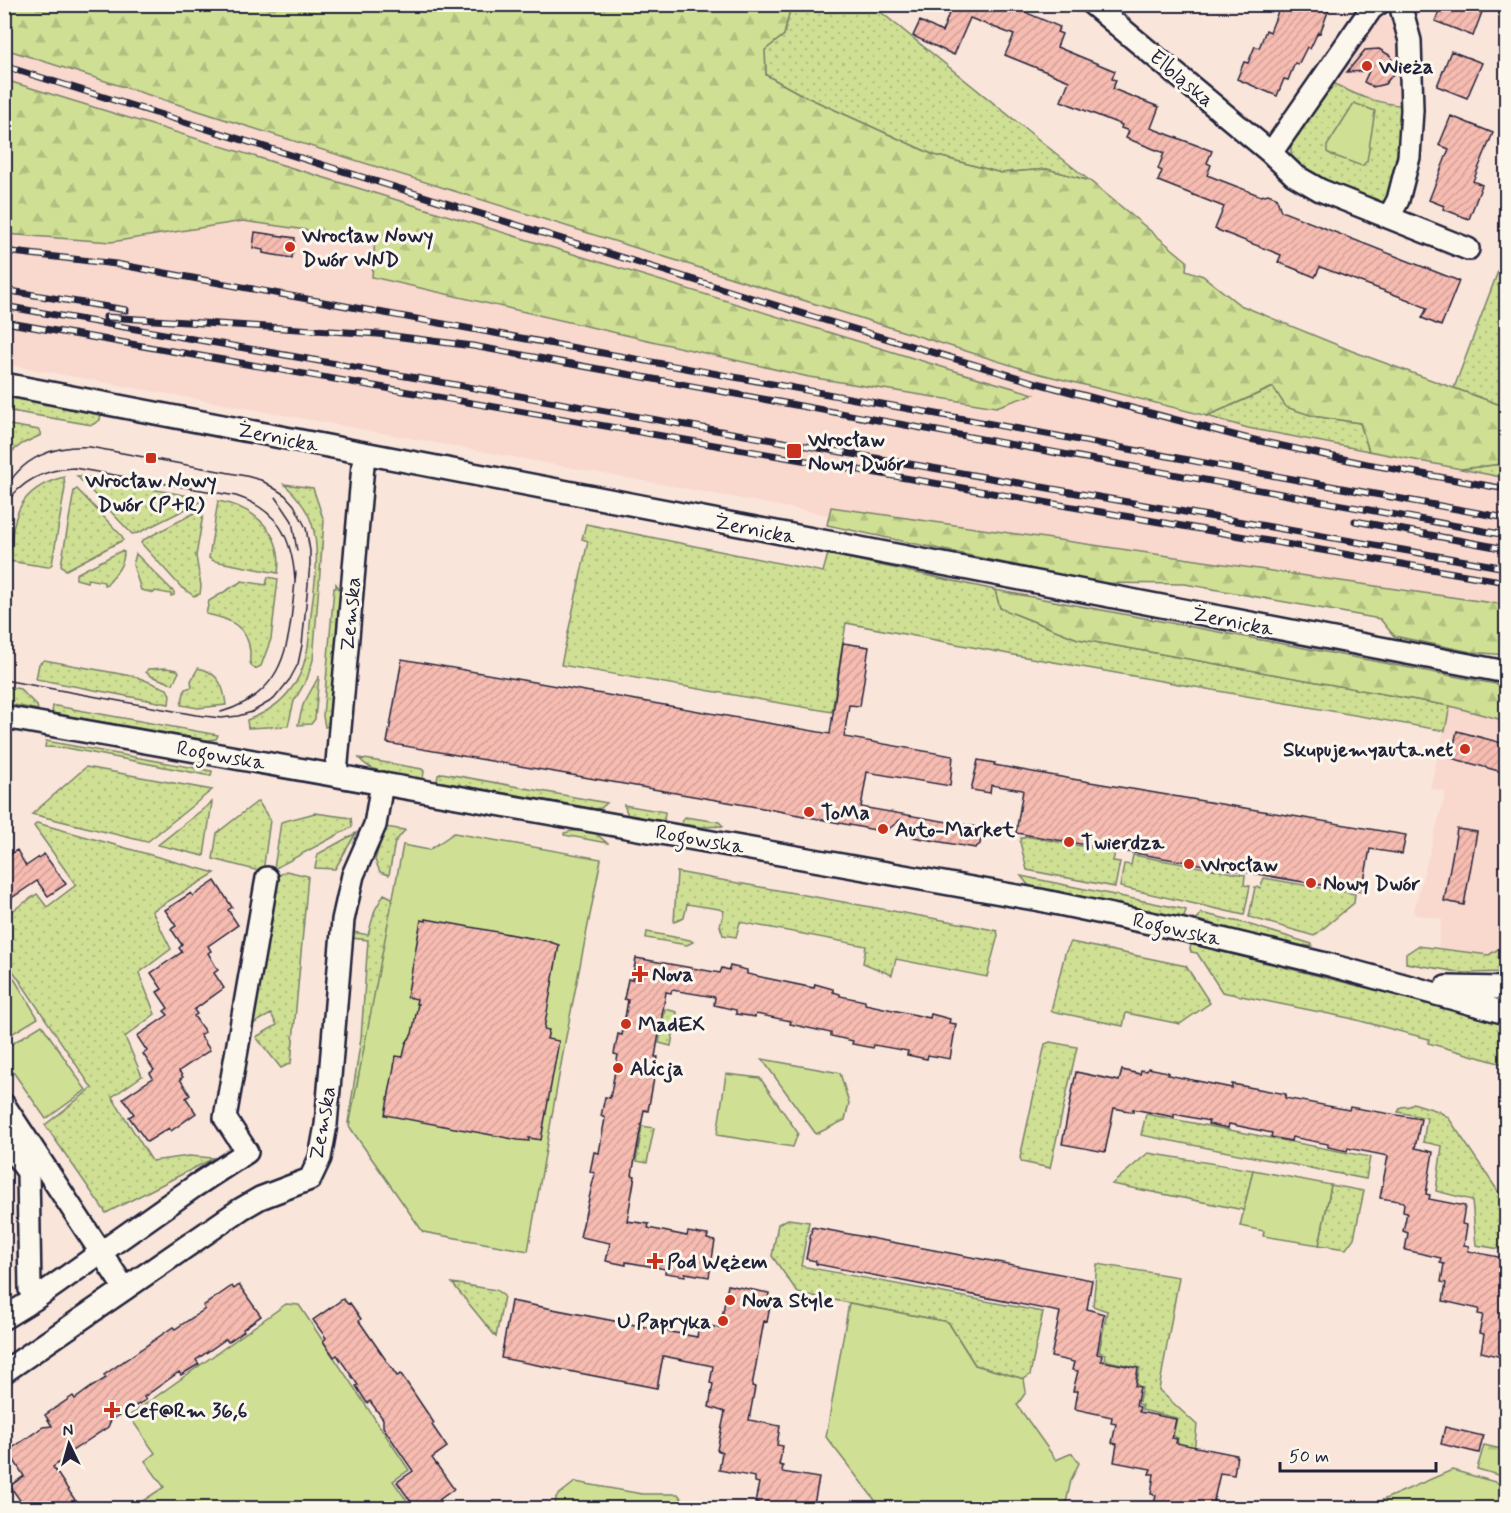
<svg xmlns="http://www.w3.org/2000/svg" width="1511" height="1513" viewBox="0 0 1511 1513" font-family="Mynerve,sans-serif">
<style>
.built{fill:#f9d8ce}
.grass{fill:url(#grass-dots);stroke:#788168;stroke-width:1.5}
.forest{fill:url(#forest-firs);stroke:#788168;stroke-width:1.5}
.green{fill:#cfe094;stroke:#788168;stroke-width:1.5}
.building{fill:url(#building-hatch);stroke:#22223b;stroke-width:1.5}
.lines{fill:none;stroke-linecap:round;stroke-linejoin:round}
.minor-casing{stroke:#22223b;stroke-width:26}
.minor{stroke:#fbf7ec;stroke-width:21}
.tram{stroke:#22223b;stroke-width:1.5}
.rail-casing{stroke:#22223b;stroke-width:7}
.rail{stroke:#fbf7ec;stroke-width:4.5;stroke-dasharray:14;stroke-linecap:butt}
.poi-dot{fill:#c8321e;stroke:#fbf7ec;stroke-width:2}
.labels{text-anchor:middle;stroke-width:6;stroke-linejoin:round;paint-order:stroke}
.poi-label{font-size:21px;font-weight:bold;fill:#22223b;stroke:#fbf7ec;text-anchor:start}
.street-label{font-size:21px;fill:#22223b;stroke:#fbf7ec}
</style>
<defs>
<pattern id="grass-dots" width="8" height="8" patternUnits="userSpaceOnUse" patternTransform="scale(1.5)"><rect width="8" height="8" fill="#cfe094"/><path d="M2 2h.1M6 6h.1" fill="none" stroke="#b1c080" stroke-width="1.8" stroke-linecap="round"/></pattern>
<pattern id="forest-firs" width="22" height="20" patternUnits="userSpaceOnUse" patternTransform="scale(1.5)"><rect width="22" height="20" fill="#cfe094"/><path d="M5 1l3.5 6h-7zM16 11l3.5 6h-7z" fill="#b1c080"/></pattern>
<pattern id="building-hatch" width="6" height="6" patternUnits="userSpaceOnUse" patternTransform="scale(1.5)"><rect width="6" height="6" fill="#f6bbb1"/><path d="M-1 1l2-2M0 6l6-6M5 7l2-2" fill="none" stroke="#d3a099"/></pattern>
</defs>
<rect width="100%" height="100%" fill="#fae5da"/>
<filter id="ink" filterUnits="userSpaceOnUse"><feTurbulence type="fractalNoise" baseFrequency=".0167" numOctaves="2"/><feDisplacementMap in="SourceGraphic" scale="12" xChannelSelector="R" yChannelSelector="G"/><feConvolveMatrix kernelMatrix="1 2 1 2 8 2 1 2 1" color-interpolation-filters="sRGB"/></filter>
<g filter="url(#ink)">
<path class="built" d="M1383,17L1392,19L1398,25L1405,106L1378,103L1357,96L1331,82L1375,20Z
M4,49L230,121L1033,372L1248,428L1506,478V639L5,364Z
M1450,706L1506,721V944L1489,955L1438,947L1442,919L1413,914L1446,792L1430,788Z"/>
<path class="grass" d="M791,5H872L1090,181L1047,169L1001,173L934,155L802,95L766,75L765,50L784,35Z
M1331,82C1359,97 1373,102 1405,106L1406,129L1392,194L1381,203H1368L1300,172L1291,155V141Z
M1500,266L1506,268V407L1454,388Z
M1274,387L1313,416L1360,423L1369,451L1248,428L1207,416Z
M4,395L101,412L100,420L92,425L5,410Z
M9,425L39,430L41,435L22,444L5,457V429Z
M1506,450V478L1461,469L1501,464Z
M77,476H80L206,499L138,533L132,534Z
M64,477L65,488L52,564L48,567L9,561C13,518 16,489 64,477Z
M284,484L313,488L324,521L313,660L307,679L294,701L288,726L248,728L247,720C264,714 280,704 291,689C299,680 303,668 306,656C310,643 309,629 311,615C314,586 321,553 312,524C307,508 296,495 284,484Z
M77,489L122,536L123,540L66,570L61,565L74,491Z
M218,501C254,507 284,533 278,573L214,561L209,558Z
M198,511L201,512L203,515L196,556L201,586L200,594L194,596L181,587L141,543L143,540Z
M586,524L823,572L828,554L995,590L1000,608L1078,639L1450,706L1445,731L1014,655L846,623L832,712L561,665L588,541L582,539Z
M121,551L124,552C124,566 115,574 107,584L104,585V582L88,579L87,582L76,579V574Z
M136,554L174,592V595L171,596V594L155,591L154,593L141,590L133,565Z
M268,577L278,579L271,639L261,666L255,669C248,664 250,660 250,652C248,626 228,618 206,614L209,601L242,581L266,585Z
M336,584L340,590L330,721L329,726L325,727L323,716L334,588H336Z
M44,660L137,677L167,689L170,695L169,704L36,679L39,664Z
M166,668L177,670L179,672L173,684L151,676L146,672L148,669Z
M198,668C218,672 224,686 226,705L198,708L181,705L185,689L192,687L191,681Z
M319,676L315,719L311,724L298,725L303,705Z
M5,686L20,689L37,706L38,710L5,703Z
M53,706H56L218,735L216,739L207,740L52,713Z
M46,741L212,771L211,776L67,748L45,747Z
M359,758L422,769L424,771L423,779C403,775 373,776 359,758Z
M86,767L212,790L147,842L32,814Z
M442,773L607,803L601,808L593,809L437,781L438,775Z
M258,801L270,820L263,872L213,859L217,833Z
M212,802L204,856L158,845Z
M624,805L665,812L664,821L628,815Z
M315,813L351,818L352,827L274,869L281,822Z
M685,817L719,822L723,826L701,827L681,824Z
M37,823L215,873L152,911L171,949L139,973L155,1014L125,1037L142,1076L112,1097L152,1161L189,1156L214,1158L106,1213L45,1125L92,1088L5,959V916L37,894L47,907L76,885L34,826Z
M385,827L405,830L395,842L389,875L380,872L375,860Z
M572,831H593L607,843L564,835V833Z
M356,833L335,869L315,868L318,854Z
M1025,836L1115,852L1113,861L1120,862L1115,887L1027,870L1020,842L1021,838H1024Z
M1133,855L1245,875L1244,885L1250,886L1244,915L1120,887L1124,864L1131,865Z
M286,871L308,876L291,1063L281,1068L256,1037L277,1025L271,1014L249,1026L278,876Z
M677,872L970,925L997,931L998,935L987,977L896,959L892,975L863,963L866,946L740,922L736,937L723,935L720,926L724,911L719,909L687,904L684,918L674,922Z
M1021,876L1183,909L1186,910L1184,918L1029,886Z
M1264,878L1355,894L1354,903L1314,936L1249,917L1255,887L1260,888Z
M384,894L394,899L359,1120L348,1123L361,1038L368,940L352,938L353,932L368,935L375,910Z
M1201,913L1244,923L1312,944V946H1297L1197,920Z
M647,932L690,940L693,942L687,945L646,938Z
M1071,942L1186,966L1210,1003L1180,1024L1126,1013L1123,1026L1051,1011L1065,953Z
M1191,944L1506,1023V1065L1428,1043L1429,1039L1349,1018L1222,992L1197,953L1191,952L1190,949Z
M1506,944V972L1464,973L1406,963V954L1418,946L1489,955Z
M665,1009L677,1012L671,1046L659,1043Z
M1050,1042L1077,1047L1050,1168L1022,1162L1020,1158L1045,1044Z
M1413,1103L1438,1111L1448,1117L1506,1203V1250L1476,1245L1472,1200L1436,1191L1442,1146L1423,1142L1427,1118L1398,1112L1401,1107L1410,1106Z
M1146,1114L1370,1157L1366,1179L1141,1135Z
M642,1126L654,1128L647,1163L636,1161Z
M1148,1153L1253,1170L1244,1210L1112,1184Z
M1331,1185L1364,1191L1354,1238L1346,1249L1319,1245Z
M788,1219L809,1222L801,1266L1043,1312L1030,1375L1024,1379L975,1365L948,1322L798,1293L772,1256L778,1224Z
M1097,1264L1179,1277L1159,1390L1197,1425L1193,1460L1175,1455L1178,1438L1173,1436L1177,1418L1142,1410V1405L1138,1404L1142,1388L1136,1384L1140,1368L1104,1360L1105,1354L1099,1352L1107,1311L1093,1306Z
M452,1283L496,1290L504,1296L496,1337Z"/>
<path class="forest" d="M4,5H791L784,35L765,50L766,75L802,95L934,155L1001,173L1047,169L1090,181L1187,261L1186,270L1203,276L1240,305L1352,351L1506,407V450L1501,464L1461,469L1369,451L1360,423L1313,416L1286,407L1273,387L1207,416L1033,372L230,121L5,49Z
M5,80L965,374L1034,394L996,407L809,377L372,277L375,240L243,221L111,242L5,234Z
M831,507L1506,605V655L1471,652L1394,636L1380,619L1185,584L1099,583L827,525Z
M995,590L1506,686V721L1450,706L1078,639L1000,608Z
M1484,1445L1506,1450V1477L1477,1469Z"/>
<path class="green" d="M1354,103L1375,111L1367,161L1362,166L1332,155L1327,152V146Z
M454,833L601,859L565,1042L528,1251L423,1232L349,1126L403,845L429,850Z
M7,967L38,1018L5,1038L4,968Z
M42,1025L86,1090L46,1119L4,1059L5,1048Z
M762,1059L840,1073L849,1103L845,1120L816,1134Z
M726,1074L760,1078L798,1133L793,1147L717,1135Z
M1253,1170L1331,1185L1319,1245L1263,1236L1264,1231L1240,1226Z
M849,1303L948,1322L975,1365L1024,1379L1026,1392L1017,1405L1056,1460L1072,1453L1079,1463L1071,1480L1065,1508H881L826,1437Z
M286,1304L299,1305L409,1470L393,1481L410,1505L406,1508H132L164,1487L145,1461L155,1453L129,1416Z
M1452,1470L1506,1485V1508H1364Z
M575,1482L642,1494H678L688,1508H555L556,1497Z"/>
<path class="building" d="M938,4H1006L1060,27L1057,32L1062,34L1057,47L1115,71L1112,79L1116,80L1113,89L1159,107L1151,128L1212,151L1207,163L1211,165L1207,175L1261,196L1268,194L1276,197L1281,211L1459,281L1441,326L1422,318L1427,308L1409,300L1320,267L1315,277L1278,262L1281,255L1215,229L1224,207L1158,181L1162,171L1158,169L1164,153L1126,138L1129,131L1121,128L1122,125L1061,101L1069,81L1005,55L1014,35L970,18L954,55L913,36L920,21L942,32L950,11L938,6Z
M1281,4H1331L1320,33L1318,32L1310,49L1307,47L1298,65L1295,63L1288,80L1284,79L1277,96L1237,79L1244,62L1248,63L1255,46L1259,48L1266,30L1270,32Z
M1442,4H1485L1473,36L1435,21Z
M1379,49L1391,56L1395,72L1385,84L1373,87L1364,82L1369,71L1347,72L1365,50Z
M1451,51L1482,63L1467,98L1437,86Z
M1451,116L1493,133L1473,181L1482,185L1469,219L1443,209L1444,206L1429,200L1449,149L1439,145Z
M255,232L295,238L292,258L263,253V250L253,248Z
M843,643L869,647L860,706L849,705L844,737L953,756L950,786L867,772L861,807L983,828L980,844L975,848L913,837L900,820L885,832L768,809L387,743L402,659L830,734Z
M1457,731L1506,744V773L1451,758Z
M978,760L995,763L994,765L1078,780L1406,835L1402,854L1370,849L1362,892L1016,833L1023,790L991,785L990,793L971,790Z
M1457,829L1477,832L1464,905L1444,901Z
M17,850L26,866L44,854L66,884L48,896L37,881L4,903V858Z
M215,881L232,907L228,910L238,925L208,946L211,951L208,953L218,970L214,973L224,988L194,1010L197,1014L194,1016L205,1032L200,1035L210,1050L179,1071L183,1077L180,1079L190,1095L186,1098L196,1113L171,1131L169,1128L147,1142L129,1117L134,1114L123,1098L153,1078L150,1073L154,1070L143,1054L147,1051L137,1036L168,1015L164,1011L168,1008L157,992L162,989L151,973L182,952L179,948L182,945L171,929L176,926L165,910L191,893L193,896Z
M426,919L547,941L559,945L544,1029L549,1030L547,1039L559,1041L541,1140L529,1138V1141L518,1140L385,1115L396,1056L403,1057L406,1043L412,1034L418,1004H416L417,999L407,997L421,920L426,921Z
M636,958L720,973L722,968L729,970L730,966L747,970V974L814,988L815,984L833,989V992L840,994V996L865,1001V1004L930,1018L931,1014L950,1019L949,1023L956,1024L950,1059L928,1055L927,1059L907,1055L908,1051L874,1045L873,1048L852,1044L853,1041L831,1036V1033L790,1024L791,1021L756,1014L755,1017L736,1014V1010L714,1005L715,997L672,990L671,993L666,992L655,1057H658L648,1111L644,1110L632,1175L635,1176L627,1221L649,1224L648,1228L687,1236L688,1232L708,1235L707,1239L715,1241L709,1277L685,1273V1276L665,1273L666,1269L626,1262V1265L606,1261L610,1243L580,1237L595,1173L590,1172L594,1152L599,1153L605,1118L601,1116L605,1097L610,1098L618,1055L614,1054L618,1034L622,1035L628,1000L624,999L628,979L632,980Z
M1148,1068L1168,1072V1075L1232,1088V1084L1286,1094L1285,1098L1349,1110L1350,1107L1421,1119L1415,1148L1433,1152L1426,1194L1430,1195L1429,1199L1465,1206L1462,1224L1467,1225L1464,1245L1469,1246L1468,1251L1504,1258L1500,1276L1506,1277L1503,1295L1506,1296V1358L1481,1352L1484,1334L1479,1333L1483,1315L1478,1314L1479,1309L1443,1301L1446,1283L1441,1282L1444,1264L1440,1263L1441,1258L1405,1250L1408,1233L1403,1231L1407,1213L1403,1212L1404,1202L1380,1198L1388,1156L1348,1148L1347,1151L1328,1147V1144L1292,1137L1291,1141L1271,1137L1272,1133L1229,1124L1228,1128L1208,1124L1209,1121L1174,1114V1117L1133,1109V1112L1114,1108L1105,1152L1062,1144L1076,1072L1119,1081L1122,1070L1140,1074L1141,1070L1147,1071Z
M812,1227L1092,1280L1087,1309L1104,1314L1097,1354L1102,1355L1101,1361L1138,1368L1135,1386L1140,1387L1136,1406L1140,1407L1139,1412L1176,1419L1172,1438L1177,1439L1176,1443L1237,1455L1234,1475L1220,1473L1212,1509H1153L1156,1495L1151,1494L1154,1474H1149L1151,1469L1114,1462L1117,1444L1112,1443L1116,1424L1111,1423L1112,1417L1075,1409L1078,1391H1073L1078,1371L1072,1370L1074,1362L1051,1357L1060,1312L816,1264V1261L806,1259Z
M239,1285L261,1316L243,1329L244,1331L228,1342L226,1339L196,1360L199,1364L181,1375L179,1372L144,1397L146,1400L111,1420L108,1427L66,1455L67,1457L53,1467L81,1509H26L10,1486L24,1476L8,1451L43,1427L52,1426L45,1415L73,1396L75,1399L90,1388L106,1378L104,1375L173,1327L175,1329L205,1309L203,1306L232,1286L234,1289Z
M728,1285L769,1293L768,1301H771L767,1322L764,1321L752,1386L755,1387L749,1420L780,1426L777,1445L783,1446L779,1465L783,1466L782,1472L819,1478L813,1509H760L761,1504L755,1502L759,1483L755,1482V1477L719,1470L722,1452L717,1450L725,1412L709,1407L713,1384L710,1383L713,1366L663,1356L657,1388L501,1358L511,1301L697,1337L699,1324L720,1328Z
M343,1299L348,1304L350,1303L361,1319L359,1321L397,1376L401,1374L434,1423L432,1425L447,1447L432,1458L454,1489L439,1500L445,1509H416L397,1482L413,1471L383,1427V1419L370,1401L367,1403L356,1386L358,1385L337,1355L334,1357L323,1341L326,1338L313,1320Z
M1445,1427L1483,1436L1479,1453L1441,1444Z"/>
<g class="lines">
<defs>
<path id="minor" d="M1092,4L1271,153L1294,175L1320,190L1468,249
M1271,153L1371,9L1378,4
M1389,217L1398,200L1409,157L1412,110L1410,41L1400,4
M4,384L1506,672
M4,717L1040,900L1188,931L1330,965L1506,1013
M336,774L364,454
M1446,987L1506,988
M4,1105L125,1289
M4,1139L28,1172L30,1290L35,1299L4,1318
M35,1299L195,1186L247,1152L225,1118L267,878
M4,1372L241,1209L260,1198L310,1179L320,1158L326,1125L343,920L353,875L375,825L382,783"/>
</defs>
<use href="#minor" class="minor-casing"/>
<use href="#minor" class="minor"/>
<path class="tram" d="M4,492C21,457 54,445 90,447L246,476L261,480L285,495L294,505L306,528L310,551V564L302,645L298,664L290,679L274,699L252,712L238,716L221,718L196,715L4,680
M276,497L292,521L297,551
M4,506C21,481 44,469 74,468L236,496C278,510 292,537 295,580
M221,712C292,692 289,634 296,572"/>
<defs>
<path id="rail" d="M4,66L807,315L1033,382L1245,438L1367,464L1506,489
M4,251L116,264L1506,518
M4,290L126,310
M4,306L1506,568
M106,317L378,334L473,346L1506,535
M4,322L1506,582
M1355,521L1506,549"/>
</defs>
<use href="#rail" class="rail-casing"/>
<use href="#rail" class="rail"/>
</g>
</g>
<g class="poi-dot">
<circle cx="1367" cy="66" r="6"/>
<circle cx="290" cy="247" r="6"/>
<rect x="786" y="443" width="16" height="16" rx="3"/>
<rect x="145" y="452" width="12" height="12" rx="3"/>
<circle cx="1465" cy="749" r="6"/>
<circle cx="809" cy="812" r="6"/>
<circle cx="883" cy="829" r="6"/>
<circle cx="1069" cy="842" r="6"/>
<circle cx="1189" cy="864" r="6"/>
<circle cx="1311" cy="883" r="6"/>
<path d="M637 965h6v6h6v6h-6v6h-6v-6h-6v-6h6z"/>
<circle cx="626" cy="1024" r="6"/>
<circle cx="618" cy="1068" r="6"/>
<path d="M652 1252h6v6h6v6h-6v6h-6v-6h-6v-6h6z"/>
<circle cx="730" cy="1300" r="6"/>
<circle cx="723" cy="1321" r="6"/>
<path d="M109 1401h6v6h6v6h-6v6h-6v-6h-6v-6h6z"/>
</g>
<g class="labels">
<g class="poi-label">
<text x="1379" y="73">Wieża</text>
<text x="302" y="242">Wrocław Nowy<tspan x="302" dy="24">Dwór WND</tspan></text>
<text x="808" y="446">Wrocław<tspan x="808" dy="24">Nowy Dwór</tspan></text>
<text x="151" y="487" text-anchor="middle">Wrocław Nowy<tspan x="151" dy="24">Dwór (P+R)</tspan></text>
<text x="1453" y="756" text-anchor="end">Skupujemyauta.net</text>
<text x="821" y="819">ToMa</text>
<text x="895" y="836">Auto-Market</text>
<text x="1081" y="849">Twierdza</text>
<text x="1201" y="871">Wrocław</text>
<text x="1323" y="890">Nowy Dwór</text>
<text x="652" y="981">Nova</text>
<text x="638" y="1031">MadEX</text>
<text x="630" y="1075">Alicja</text>
<text x="667" y="1268">Pod Wężem</text>
<text x="742" y="1307">Nova Style</text>
<text x="711" y="1328" text-anchor="end">U Papryka</text>
<text x="124" y="1417">Cef@Rm 36,6</text>
</g>
<g class="street-label">
<text transform="translate(1182 78) rotate(40)" y="7">Elbląska</text>
<text transform="translate(278 437) rotate(11)" y="7">Żernicka</text>
<text transform="translate(755 529) rotate(11)" y="7">Żernicka</text>
<text transform="translate(350 614) rotate(-85)" y="7">Zemska</text>
<text transform="translate(1233 621) rotate(11)" y="7">Żernicka</text>
<text transform="translate(221 755) rotate(10)" y="7">Rogowska</text>
<text transform="translate(700 839) rotate(10)" y="7">Rogowska</text>
<text transform="translate(1177 929) rotate(13)" y="7">Rogowska</text>
<text transform="translate(322 1123) rotate(-80)" y="7">Zemska</text>
</g>
</g>
<rect width="1511" height="1513" fill="none" stroke="#fbf7ec" stroke-width="24"/>
<rect x="12" y="12" width="1487" height="1489" fill="none" stroke="#22223b" stroke-width="2" filter="url(#ink)"/>
<g transform="translate(69 1444) rotate(355)" stroke="#fbf7ec" stroke-width="4.5" paint-order="stroke">
<path d="M0-4.5L10 22L0 15L-10 22Z" fill="#22223b"/>
<text y="-9" font-size="16" font-weight="bold" text-anchor="middle" fill="#22223b">N</text>
</g>
<path d="M1280 1462v9h156v-9" fill="none" stroke="#22223b" stroke-width="3"/>
<text x="1289" y="1462" font-size="18" fill="#22223b" stroke="#fbf7ec" stroke-width="4.5" paint-order="stroke">50 m</text>
</svg>
